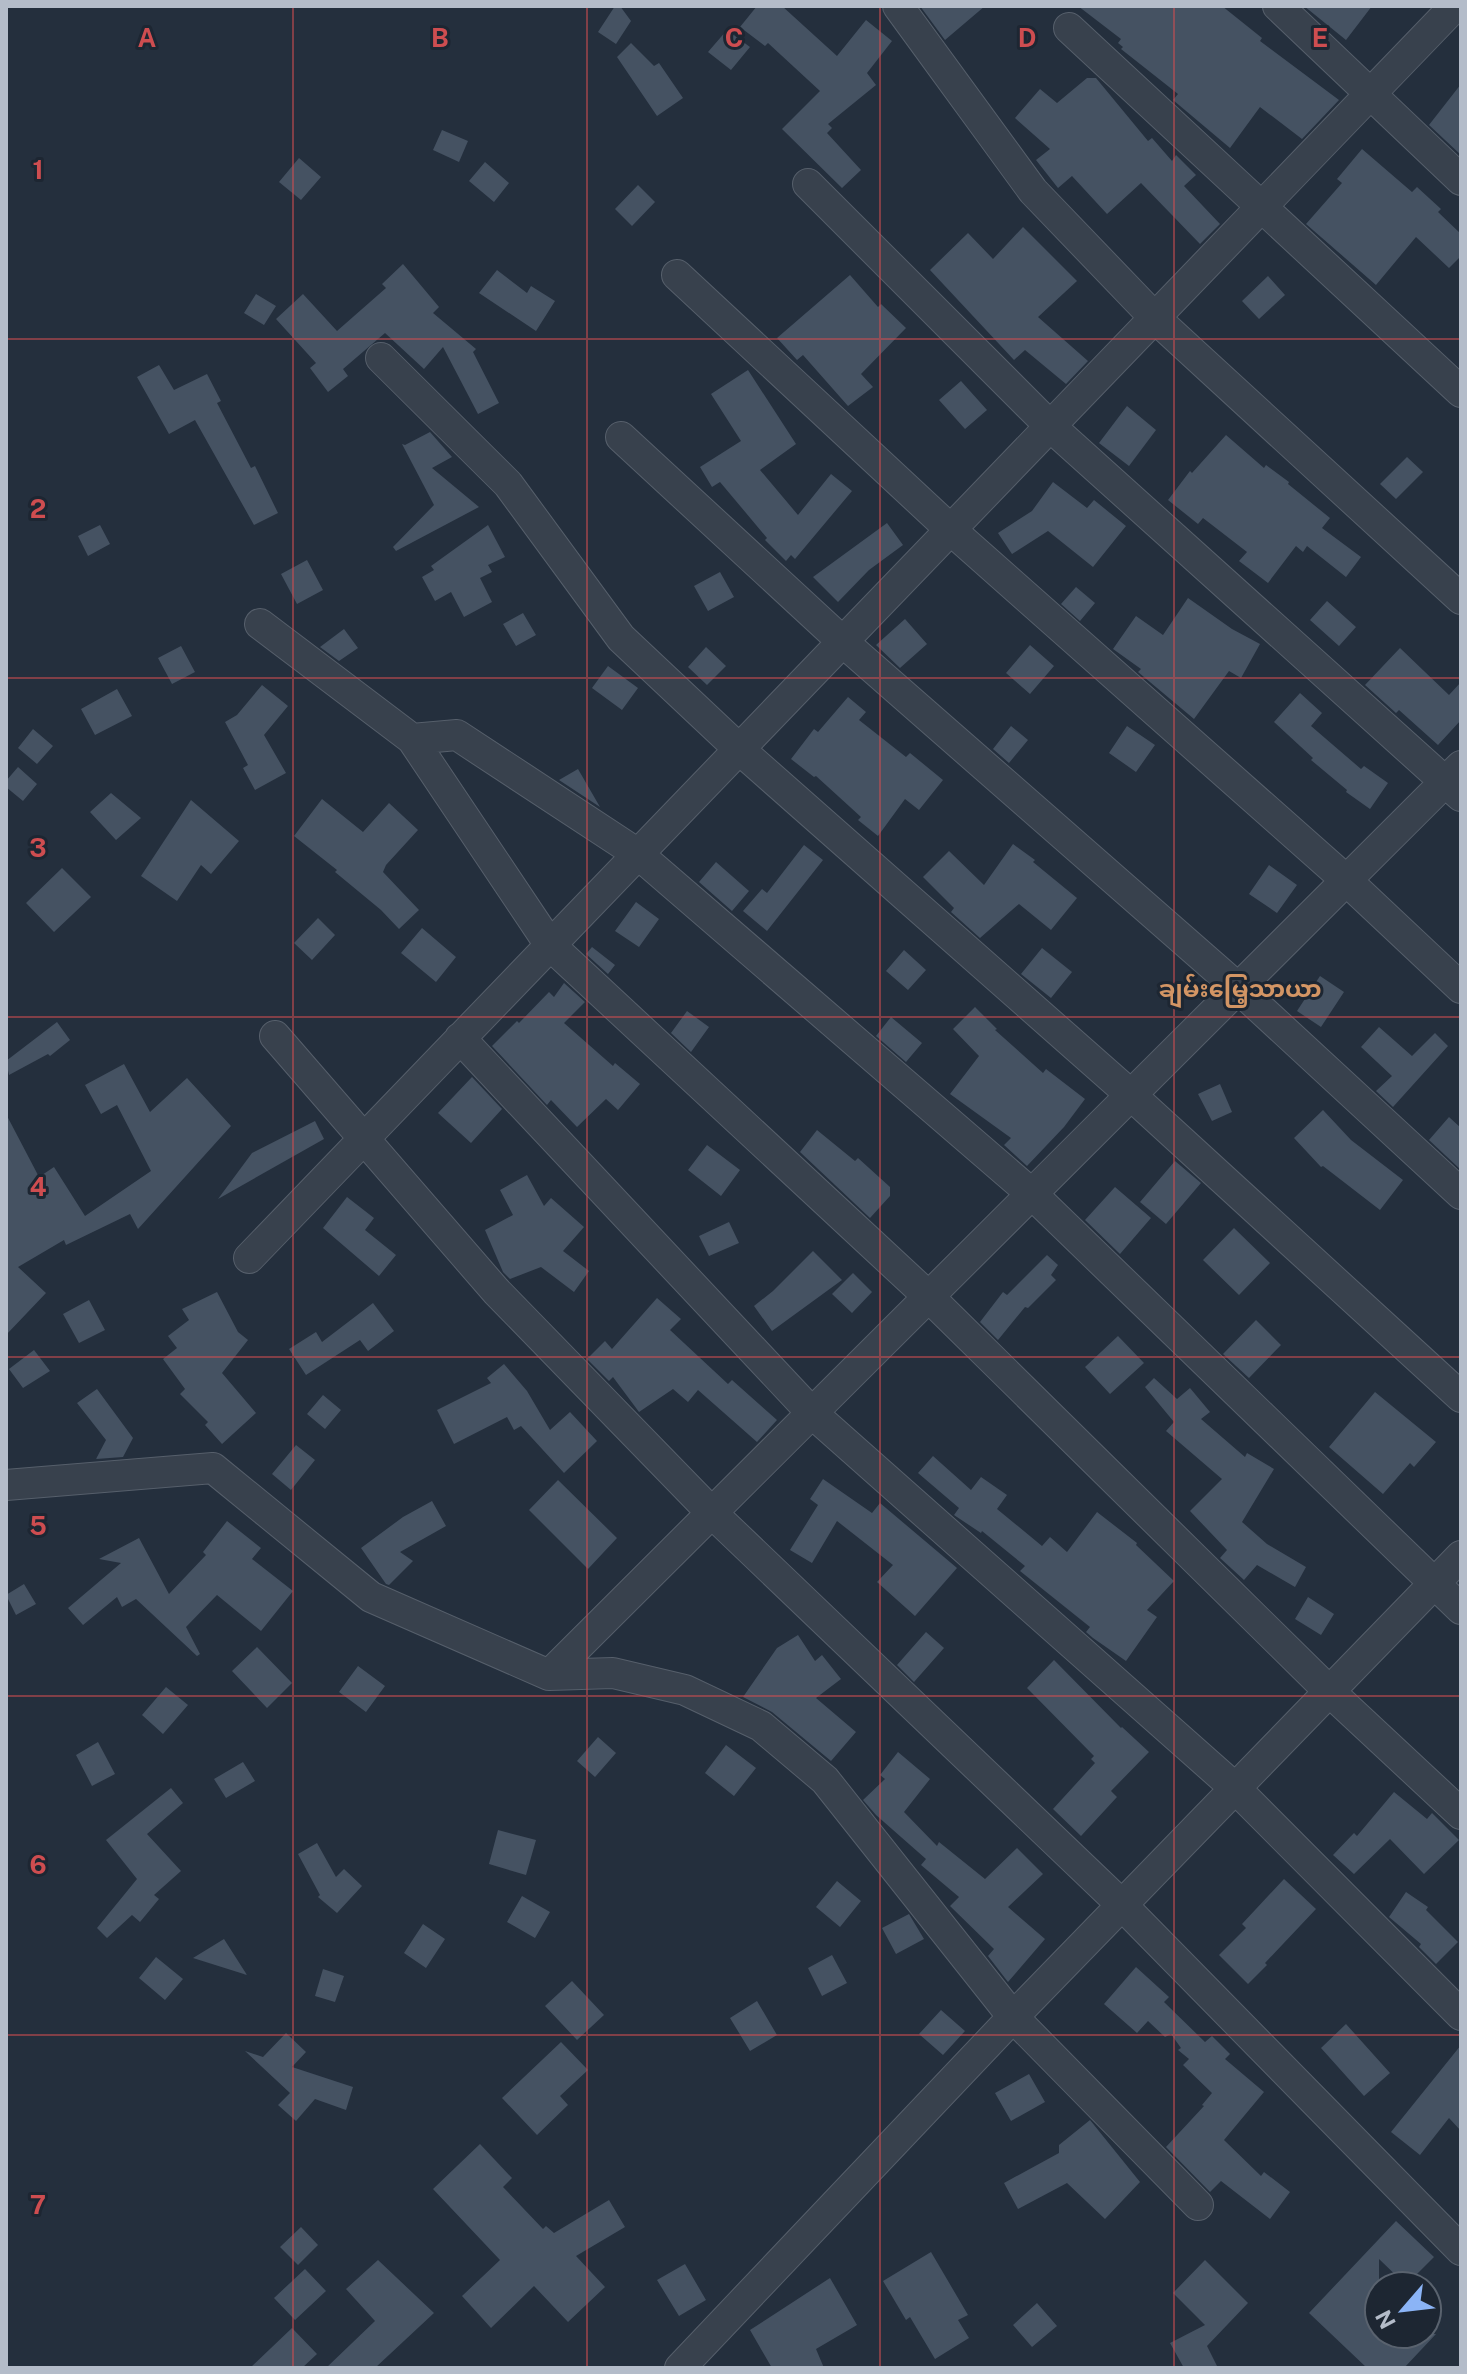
<svg xmlns="http://www.w3.org/2000/svg" width="1467" height="2374" viewBox="0 0 1467 2374" font-family="'Public Sans','Noto Sans Myanmar',sans-serif">
<style>
.building{fill:#455262}
.lines{fill:none;stroke-linecap:round;stroke-linejoin:round}
.minor-casing{stroke:#565f6b;stroke-width:32}
.minor{stroke:#38414d;stroke-width:30}
.grid{fill:none;stroke:#ce4d50;stroke-width:2;stroke-opacity:0.55}
.labels{text-anchor:middle;stroke-width:6;stroke-linejoin:round;paint-order:stroke}
.quarter-label{font-size:24px;font-weight:bold;fill:#d39564;stroke:#1d2632}
.grid-label{font-size:26px;text-anchor:middle;font-weight:bold;fill:#ce4d50;stroke:#1d2632;stroke-width:6;stroke-linejoin:round;paint-order:stroke}
</style>
<rect width="100%" height="100%" fill="#242f3d"/>
<path class="building" d="M615,6H620L631,21L616,44L598,32Z
M757,6H782L837,56L866,20L892,41L867,73L876,85L828,124L832,128L827,133L861,170L842,188L782,129L820,91L768,43L765,46L740,27Z
M920,6H985L945,40Z
M1078,6H1222L1262,38L1260,41L1339,100L1302,139L1260,107L1230,148L1173,100L1178,94L1121,49L1123,47L1118,43L1121,39Z
M1304,6H1372L1346,40Z
M727,30L750,47L731,70L708,52Z
M631,43L654,66L659,63L683,98L657,116L617,57Z
M1087,78H1096L1148,141L1152,138L1172,161L1176,155L1196,175L1184,186L1220,224L1200,244L1141,183L1107,214L1072,176L1058,188L1036,160L1050,149L1015,118L1040,89L1057,103Z
M1461,84V155L1429,125Z
M442,130L468,141L459,162L433,150Z
M1362,149L1412,192L1417,187L1441,209L1438,212L1461,234V256L1449,268L1416,237L1376,285L1306,224L1342,183L1337,179Z
M299,158L321,177L301,200L279,182Z
M485,162L509,183L494,202L469,181Z
M638,185L655,202L632,226L615,209Z
M1023,227L1077,281L1038,317L1088,361L1066,384L1025,350L1014,360L930,270L968,233L993,259Z
M403,264L439,307L433,313L476,349L473,352L499,403L478,414L443,347L424,369L385,333L343,369L348,376L328,392L310,368L316,363L276,319L303,294L337,331L386,288L382,284Z
M497,270L527,293L531,286L555,301L536,331L479,293Z
M850,275L878,307L881,304L906,328L861,374L873,387L848,406L803,355L797,360L777,338Z
M1268,276L1285,295L1259,319L1242,301Z
M256,294L276,306L264,325L244,313Z
M159,365L174,390L207,374L221,401L217,403L251,468L255,466L278,513L254,525L195,420L169,434L137,377Z
M748,370L796,444L760,470L798,515L831,474L852,491L795,559L791,555L786,561L765,540L767,538L720,482L712,487L700,467L741,441L711,394Z
M961,381L987,410L965,429L939,400Z
M1127,406L1156,430L1129,466L1099,443Z
M430,432L452,457L432,468L479,507L396,551L393,547L434,505L402,444L405,445Z
M1226,435L1264,468L1266,465L1289,482L1288,484L1330,518L1322,528L1361,557L1346,577L1307,546L1303,552L1296,546L1268,583L1239,561L1247,552L1203,518L1198,524L1168,500L1190,471L1192,473Z
M1407,457L1423,472L1396,499L1380,484Z
M1053,482L1087,508L1094,500L1126,526L1093,567L1048,531L1012,554L998,533L1032,511Z
M887,523L903,545L869,570L838,602L813,577Z
M100,525L110,544L88,556L78,536Z
M488,525L505,557L488,565L492,572L480,578L492,602L464,617L451,592L435,601L422,577L434,570L431,566Z
M307,560L323,590L297,604L281,574Z
M720,572L734,597L708,611L694,586Z
M1076,587L1095,603L1080,621L1061,604Z
M1188,598L1232,629L1260,644L1241,678L1229,671L1194,719L1138,672L1141,669L1113,649L1136,616L1163,635Z
M1327,601L1356,627L1339,646L1310,620Z
M523,613L536,635L516,646L503,624Z
M905,619L927,644L900,668L876,645Z
M344,629L358,648L339,661L320,647Z
M1030,645L1054,666L1030,694L1006,673Z
M181,646L195,672L172,684L158,658Z
M706,647L726,666L707,685L688,667Z
M1400,648L1449,695L1461,682V720L1438,745L1399,710L1396,713L1365,685Z
M608,666L638,688L622,710L592,688Z
M262,685L288,706L264,735L286,773L255,790L243,768L248,765L225,722L237,715Z
M117,689L132,716L95,735L81,709Z
M1300,693L1322,713L1311,726L1361,769L1364,766L1388,783L1370,809L1346,792L1347,790L1311,760L1313,758L1274,722Z
M848,697L866,712L859,720L906,757L910,753L943,780L919,810L905,799L878,836L858,820L861,817L816,776L814,777L791,759L814,729L818,732Z
M1011,726L1028,740L1009,763L993,749Z
M1127,726L1155,745L1136,772L1109,753Z
M33,729L53,746L37,764L18,748Z
M18,767L37,784L23,801L6,787V781Z
M578,769L600,807L559,780Z
M111,793L141,818L116,840L90,812Z
M322,799L363,832L389,803L418,830L386,865L383,872L419,910L399,929L381,910L335,872L337,870L294,836Z
M191,800L239,841L211,874L201,865L177,901L141,876Z
M1013,844L1035,860L1033,862L1077,898L1051,930L1019,904L980,938L951,912L954,908L923,877L949,851L984,885Z
M804,845L823,860L767,931L743,911L762,889L767,893Z
M716,862L749,891L732,911L699,882Z
M1269,865L1297,885L1277,913L1249,894Z
M62,868L91,897L54,932L26,903Z
M636,902L659,919L639,947L615,931Z
M318,918L335,935L312,960L294,943Z
M422,928L456,957L436,982L401,953Z
M592,947L615,965L608,974L586,954Z
M1042,948L1072,972L1051,998L1021,974Z
M904,950L926,970L908,990L886,971Z
M1320,976L1344,992L1321,1027L1297,1011Z
M564,983L585,1002L564,1023L613,1066L615,1063L640,1084L618,1110L606,1099L577,1127L551,1100L547,1105L492,1046L517,1021L519,1023L549,992L554,997Z
M975,1007L997,1029L995,1030L1043,1073L1046,1069L1085,1099L1064,1127L1027,1166L1004,1145L1011,1138L950,1094L979,1056L953,1029Z
M687,1011L709,1027L691,1052L671,1033Z
M891,1017L922,1043L906,1062L876,1036Z
M57,1022L70,1040L50,1056L48,1054L9,1075L6,1061Z
M1379,1027L1412,1056L1435,1033L1448,1046L1393,1107L1376,1091L1392,1076L1361,1047Z
M124,1064L150,1112L187,1078L231,1126L138,1229L130,1214L66,1245L64,1240L18,1267L46,1293L6,1335V1114L39,1177L54,1167L85,1216L151,1171L117,1105L101,1114L85,1085Z
M472,1077L502,1109L471,1143L438,1113Z
M1220,1084L1232,1112L1212,1121L1198,1094Z
M1323,1110L1351,1140L1403,1180L1380,1210L1323,1166L1321,1167L1294,1138Z
M1449,1117L1461,1128V1170L1429,1140Z
M315,1121L324,1139L218,1199L252,1153Z
M817,1130L855,1161L858,1158L890,1187V1196L870,1218L800,1152Z
M707,1145L740,1170L721,1196L688,1170Z
M1175,1161L1201,1183L1166,1224L1140,1202Z
M527,1175L544,1206L551,1198L584,1227L563,1251L589,1271L574,1292L541,1267L510,1279L503,1272L485,1230L513,1215L500,1190Z
M1115,1187L1151,1218L1120,1254L1085,1220Z
M347,1197L374,1218L365,1230L396,1255L379,1276L323,1228Z
M729,1222L739,1243L709,1256L699,1236Z
M1234,1228L1270,1263L1239,1295L1203,1260Z
M813,1251L842,1280L772,1331L754,1306L773,1291Z
M1047,1255L1058,1265L1051,1275L1056,1280L1028,1308L1025,1307L998,1340L980,1322L1003,1292L1007,1295Z
M853,1273L872,1292L852,1313L832,1294Z
M217,1292L238,1332L248,1340L222,1373L256,1413L222,1444L205,1425L208,1422L180,1394L185,1389L163,1359L177,1348L168,1336L189,1320L182,1309Z
M657,1298L681,1319L670,1330L728,1384L732,1380L777,1420L757,1442L698,1390L688,1402L673,1389L639,1412L613,1377L609,1381L587,1359L605,1341L612,1349Z
M89,1300L105,1330L79,1343L63,1314Z
M373,1303L394,1331L368,1351L360,1340L306,1375L289,1349L316,1332L322,1342Z
M1256,1320L1281,1345L1249,1378L1223,1354Z
M1118,1336L1144,1363L1110,1394L1085,1367Z
M34,1350L50,1371L23,1388L9,1369Z
M504,1364L527,1391L550,1430L570,1412L597,1441L564,1473L521,1426L514,1430L507,1417L454,1444L437,1410L491,1383L487,1378Z
M1154,1378L1177,1399L1190,1388L1210,1412L1201,1419L1245,1457L1247,1453L1274,1469L1242,1522L1267,1544L1306,1567L1295,1587L1257,1565L1244,1580L1220,1558L1227,1550L1190,1511L1222,1479L1166,1431L1174,1422L1145,1387Z
M97,1389L133,1438L123,1457L96,1459L106,1440L77,1403Z
M1375,1392L1436,1442L1414,1467L1410,1463L1383,1494L1329,1447Z
M323,1395L341,1410L325,1429L307,1414Z
M296,1445L315,1460L291,1490L272,1474Z
M933,1456L971,1490L981,1477L1007,1495L997,1509L1042,1546L1050,1537L1067,1552L1097,1512L1137,1543L1136,1545L1174,1581L1147,1610L1157,1617L1126,1661L1093,1638L1086,1632L1090,1627L1020,1571L1025,1566L982,1531L981,1533L954,1515L959,1508L918,1473Z
M823,1479L872,1513L880,1503L957,1568L915,1616L877,1582L893,1565L837,1521L812,1563L790,1550L818,1505L810,1499Z
M558,1480L617,1538L588,1569L529,1510Z
M432,1501L446,1526L400,1552L413,1561L389,1585L386,1584L361,1548L403,1517Z
M227,1521L261,1548L252,1559L293,1591L261,1631L217,1595L186,1627L200,1654L197,1656L136,1599L122,1607L117,1597L83,1625L68,1608L121,1563L99,1559L139,1538L169,1594L206,1555L203,1552Z
M24,1584L36,1604L16,1615L6,1595Z
M1308,1597L1334,1614L1321,1635L1295,1619Z
M926,1632L944,1648L914,1682L897,1665Z
M798,1635L815,1661L822,1655L841,1679L816,1698L856,1732L831,1761L772,1712L743,1697L777,1648Z
M257,1647L292,1683L267,1708L232,1671Z
M1054,1660L1121,1728L1122,1727L1149,1752L1111,1791L1117,1797L1081,1836L1053,1809L1095,1763L1091,1759L1094,1756L1027,1688Z
M358,1666L385,1686L366,1712L339,1692Z
M166,1687L188,1705L163,1734L142,1715Z
M598,1737L616,1753L595,1777L577,1761Z
M98,1742L115,1774L92,1786L76,1755Z
M726,1745L756,1768L734,1796L705,1773Z
M898,1752L930,1779L904,1812L937,1846L939,1842L985,1879L1017,1848L1043,1874L1008,1907L1045,1939L1008,1982L988,1956L994,1949L950,1906L959,1897L921,1865L926,1859L876,1815L863,1800L885,1779L880,1775Z
M243,1762L255,1781L226,1798L214,1779Z
M171,1788L183,1803L147,1834L181,1871L154,1895L159,1899L140,1922L132,1915L107,1938L97,1928L137,1879L106,1840Z
M1394,1792L1427,1819L1432,1813L1459,1840L1424,1874L1390,1839L1354,1874L1333,1855L1354,1833L1357,1836Z
M498,1830L536,1840L526,1875L489,1864Z
M317,1843L336,1877L344,1869L362,1886L337,1913L318,1897L320,1895L298,1854Z
M1284,1879L1316,1909L1265,1963L1267,1965L1248,1984L1219,1955L1246,1928L1242,1924Z
M837,1881L861,1901L840,1927L816,1907Z
M1406,1892L1428,1907L1426,1910L1458,1942L1436,1964L1419,1947L1421,1944L1389,1917Z
M522,1896L550,1912L535,1938L507,1922Z
M909,1914L924,1939L896,1954L882,1928Z
M423,1924L445,1939L426,1968L404,1953Z
M224,1939L247,1975L193,1958Z
M832,1955L847,1983L822,1996L808,1968Z
M156,1957L183,1979L165,2000L139,1978Z
M1136,1967L1169,1997L1164,2002L1205,2042L1212,2036L1230,2054L1225,2059L1264,2092L1224,2140L1261,2176L1264,2172L1290,2192L1270,2219L1221,2181L1210,2192L1166,2147L1204,2106L1202,2105L1212,2093L1183,2065L1189,2059L1178,2050L1181,2048L1171,2034L1165,2037L1148,2021L1137,2033L1104,2004Z
M323,1969L344,1976L335,2002L315,1996Z
M572,1981L604,2015L577,2040L545,2006Z
M757,2001L777,2035L750,2051L730,2018Z
M941,2010L965,2031L943,2055L919,2034Z
M1346,2024L1390,2073L1364,2096L1321,2048Z
M286,2033L306,2052L292,2067L353,2087L346,2110L315,2099L296,2121L278,2105L290,2093L245,2051L263,2057Z
M561,2042L588,2070L560,2096L568,2105L537,2135L502,2098Z
M1461,2045V2131L1449,2118L1420,2155L1391,2132Z
M1029,2074L1045,2102L1011,2121L995,2093Z
M1090,2120L1140,2182L1105,2219L1067,2183L1018,2209L1004,2183L1059,2153V2145Z
M480,2144L512,2178L503,2187L543,2229L546,2226L554,2233L609,2200L625,2227L576,2256L605,2287L568,2322L534,2286L491,2328L462,2296L500,2260L433,2189Z
M1396,2221L1434,2257L1406,2285L1379,2259V2334H1436L1404,2368H1367L1309,2313Z
M301,2227L318,2245L298,2265L280,2247Z
M931,2252L968,2315L958,2320L969,2338L935,2359L910,2317L906,2320L883,2281Z
M378,2260L434,2313L375,2368H326L375,2321L346,2289Z
M1205,2260L1248,2303L1207,2346L1218,2368H1184L1170,2343L1205,2325L1173,2293Z
M685,2264L706,2300L679,2316L657,2280Z
M305,2269L326,2291L295,2320L274,2298Z
M830,2278L857,2325L816,2349L824,2368H772L750,2330Z
M1037,2303L1057,2326L1032,2347L1013,2325Z
M292,2328L317,2354L302,2368H250Z"/>
<g class="lines">
<defs>
<path id="minor" d="M898,6L1033,191L1155,318L1461,599
M1278,6L1461,180
M1069,28L1461,392
M808,184L1050,426L1461,796
M677,275L951,530L1346,880L1461,988
M381,358L508,484L621,638L739,749L1131,1095L1461,1397
M621,437L843,642L1238,988L1461,1194
M260,624L412,739L550,945L929,1297L1329,1691L1461,1814
M412,739L457,735L638,854L1032,1194L1461,1609
M275,1036L496,1291L712,1513L1122,1905L1461,2250
M460,1038L812,1413L1235,1788L1461,2015
M249,1258L1455,6
M6,1485L213,1468L371,1597L549,1675L613,1673L685,1690L761,1726L825,1780L1013,2017L1198,2205
M549,1675L1461,766
M680,2368L1013,2017L1461,1556"/>
</defs>
<use href="#minor" class="minor-casing"/>
<use href="#minor" class="minor"/>
</g>
<path class="grid" d="M293,6V2368M587,6V2368M880,6V2368M1174,6V2368M6,339H1461M6,678H1461M6,1017H1461M6,1357H1461M6,1696H1461M6,2035H1461"/>
<g class="labels">
<g class="quarter-label">
<text x="1240" y="997">ချမ်းမြေ့သာယာ</text>
</g>
</g>
<g class="grid-label">
<text x="147" y="47">A</text>
<text x="440" y="47">B</text>
<text x="734" y="47">C</text>
<text x="1027" y="47">D</text>
<text x="1320" y="47">E</text>
<text x="38" y="179">1</text>
<text x="38" y="518">2</text>
<text x="38" y="857">3</text>
<text x="38" y="1196">4</text>
<text x="38" y="1535">5</text>
<text x="38" y="1874">6</text>
<text x="38" y="2214">7</text>
</g>
<rect width="1467" height="2374" fill="none" stroke="#b4bcc9" stroke-width="16"/>
<g transform="translate(1403 2310) rotate(242)"><circle r="38" fill="#1d2632" stroke="#59626e" stroke-width="2"/>
<path d="M0-6L14 30L0 20L-14 30Z" fill="#8bb4f6"/>
<text y="-12" font-size="22" font-weight="bold" text-anchor="middle" fill="#b4bcc9">N</text>
</g>
</svg>
